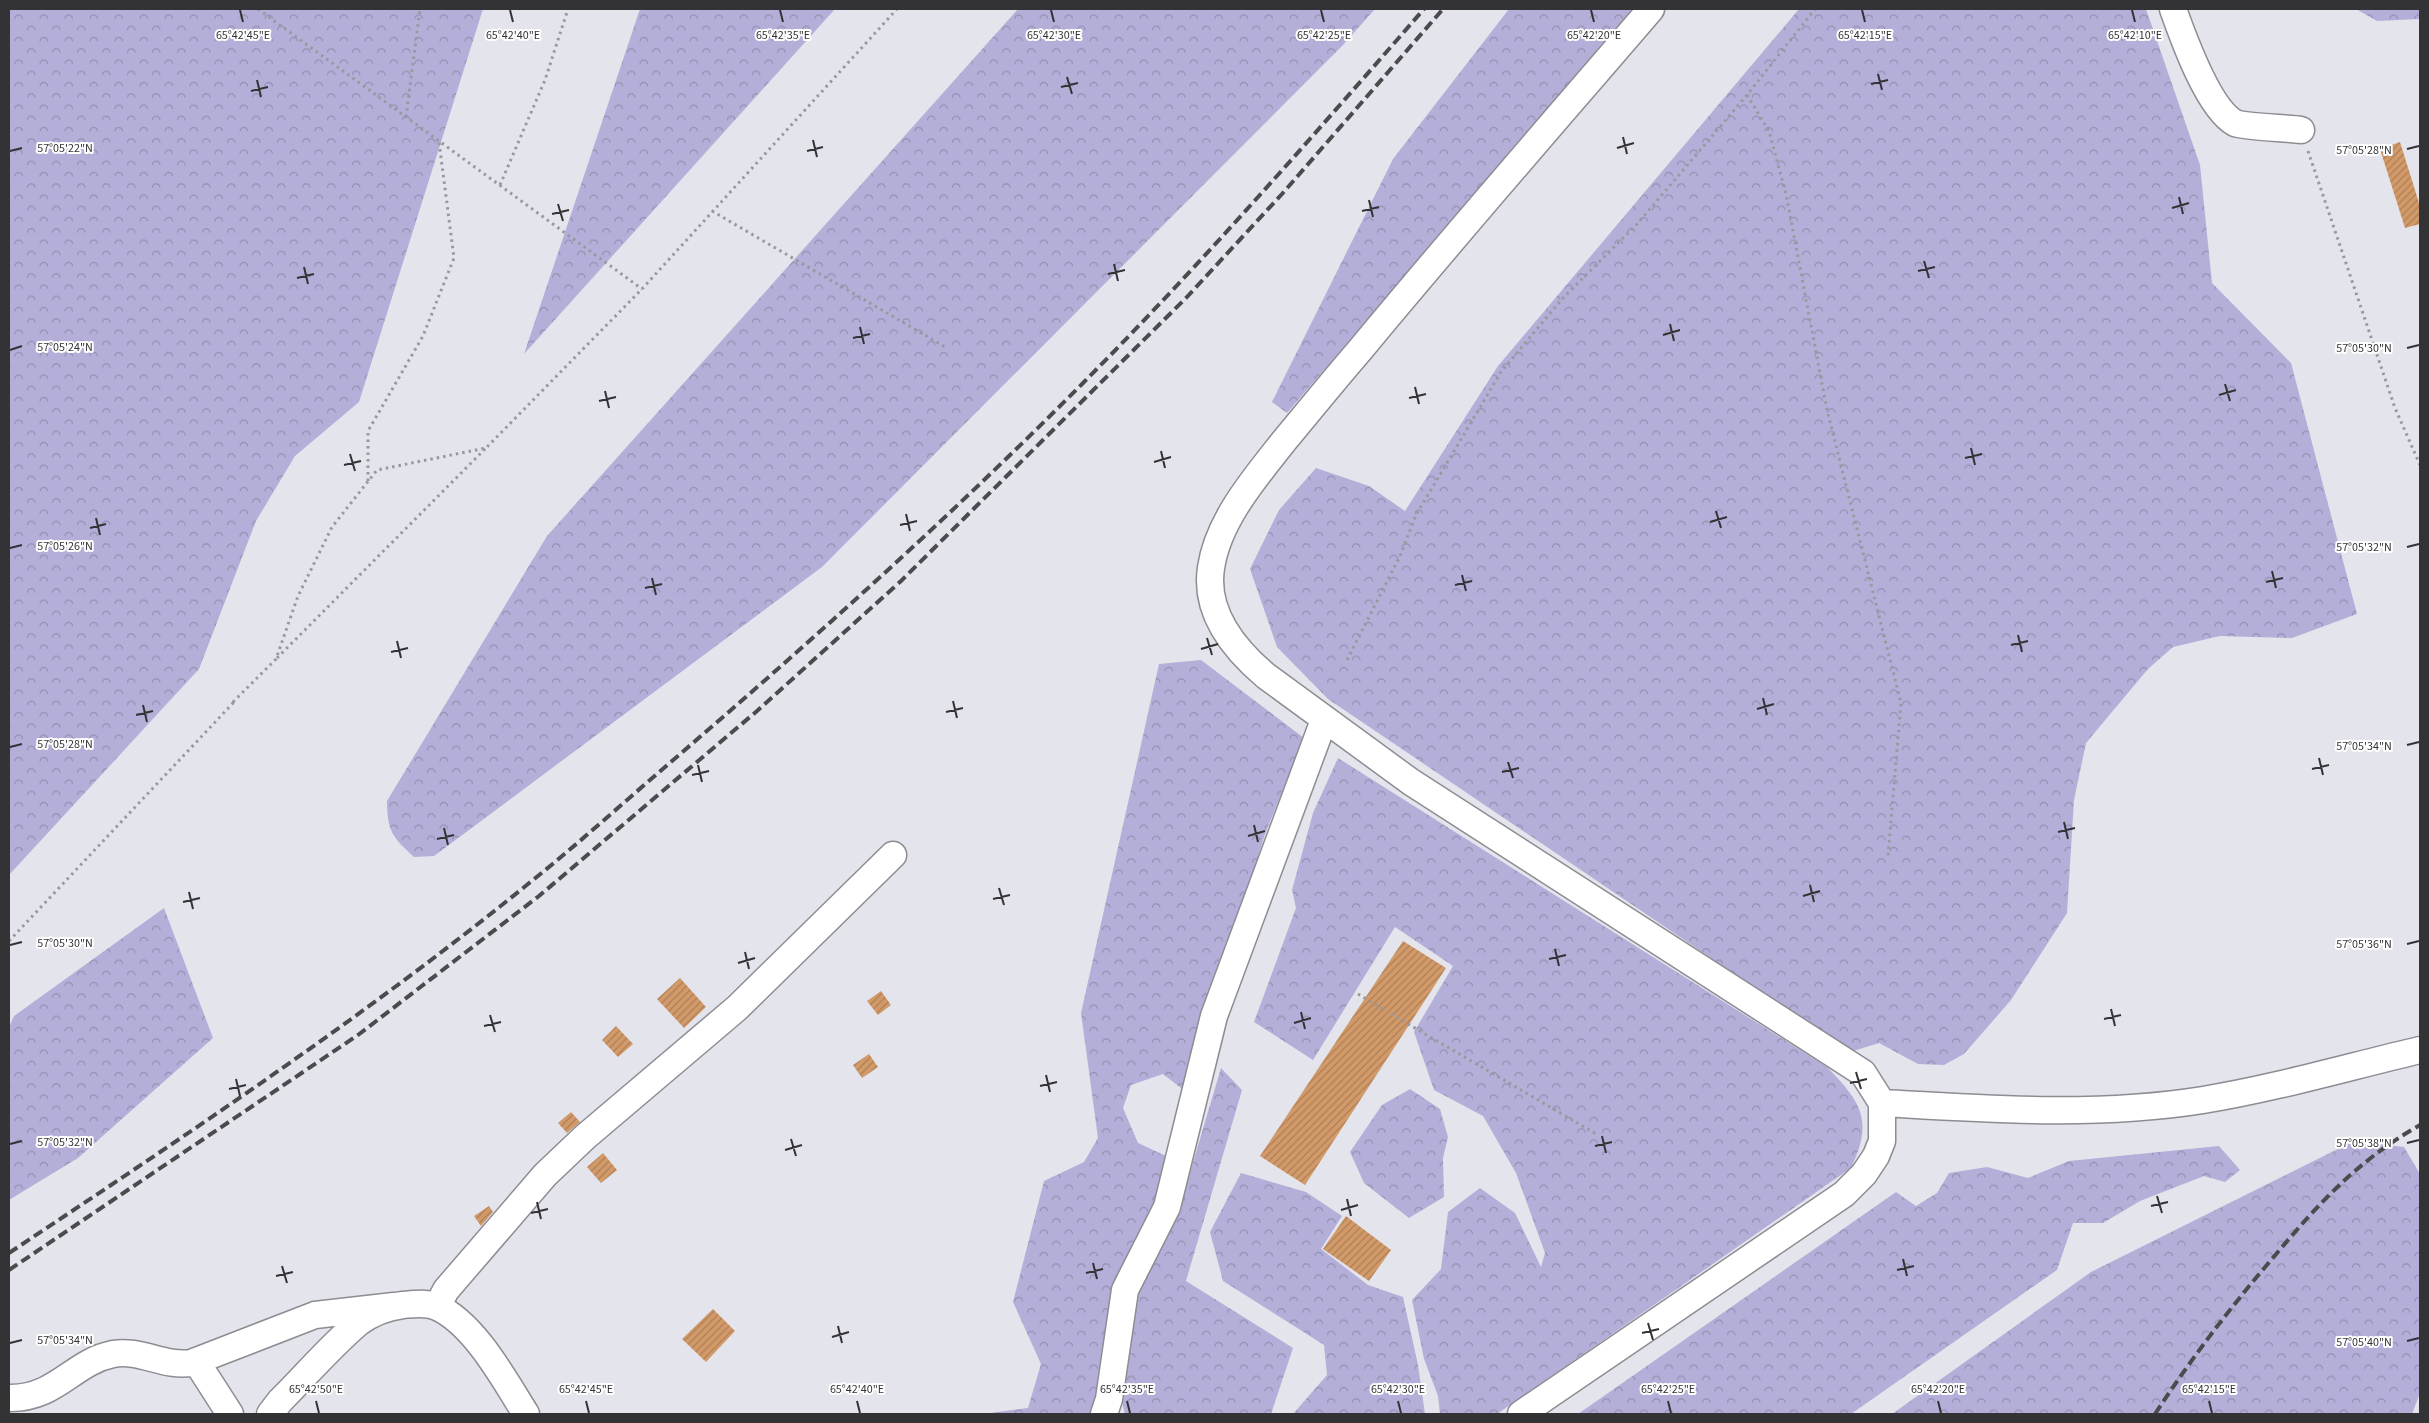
<svg xmlns="http://www.w3.org/2000/svg" width="2429" height="1423" viewBox="0 0 2429 1423" font-family="'Source Sans 3',sans-serif">
<style>
.forest{fill:url(#forest-crowns)}
.building{fill:url(#building-hatch)}
.lines{fill:none;stroke-linecap:round;stroke-linejoin:round}
.minor-casing{stroke:#8c8c93;stroke-width:29}
.path{stroke:#98989e;stroke-width:3;stroke-dasharray:2.5 4;stroke-linecap:butt}
.minor{stroke:#fff;stroke-width:26}
.rail{stroke:#4b4b4e;stroke-width:4;stroke-dasharray:10 5;stroke-linecap:butt}
.ticks{fill:none;stroke:#333235;stroke-width:2}
.ticks-label{font-size:12px;text-anchor:middle;fill:#333235;stroke:#fff;stroke-width:4;stroke-linejoin:round;paint-order:stroke}
</style>
<defs>
<pattern id="forest-crowns" width="20" height="18" patternUnits="userSpaceOnUse" patternTransform="scale(1.25)"><rect width="20" height="18" fill="#b4afd9"/><path d="M2 6a3 3 0 1 1 6 0M12 15a3 3 0 1 1 6 0" fill="none" stroke="#938fb1"/></pattern>
<pattern id="building-hatch" width="6" height="6" patternUnits="userSpaceOnUse" patternTransform="scale(1.25)"><rect width="6" height="6" fill="#d39a69"/><path d="M-1 1l2-2M0 6l6-6M5 7l2-2" fill="none" stroke="#ac7e57"/></pattern>
</defs>
<rect width="100%" height="100%" fill="#e4e4ec"/>
<path class="forest" d="M9,9H483L359,402L295,456L256,521L199,669L9,875Z
M640,9H835L524,354Z
M1018,9H1375L1343,45L822,567L434,856L414,857C393,838 387,831 387,801L547,536Z
M1509,9H1634L1287,413L1272,402L1393,159Z
M1799,9H2146L2200,165L2212,283L2291,363L2357,614L2292,638L2220,636L2173,647L2148,669L2086,743L2074,800L2067,913L2011,1000L1964,1054L1944,1065L1918,1064L1879,1043L1850,1052L1328,699L1277,647L1250,569L1279,510L1316,468L1369,486L1405,511L1498,366Z
M2356,9H2420V19L2377,21Z
M1201,660L1304,738L1265,834L1186,1092L1163,1074L1131,1085L1123,1108L1138,1143L1166,1156L1171,1173L1189,1176L1221,1068L1242,1090L1186,1281L1293,1348L1271,1414H1125L1118,1386L1090,1414H983L1028,1408L1041,1364L1013,1302L1044,1181L1084,1162L1098,1138L1081,1013L1159,664Z
M1338,758L1827,1067C1861,1102 1874,1120 1851,1168L1497,1414H1440L1438,1396L1424,1359L1412,1300L1441,1269L1448,1212L1480,1188L1515,1213L1541,1267L1545,1253L1516,1173L1483,1116L1434,1090L1414,1032L1453,966L1395,927L1313,1060L1254,1022L1296,908L1292,890L1313,813Z
M164,908L213,1038L78,1158L9,1200V1027L14,1016Z
M1410,1089L1440,1109L1448,1137L1443,1158L1444,1197L1409,1218L1364,1183L1350,1152L1382,1105Z
M2354,1141L2404,1147L2420,1174V1393L2412,1414H1892L2091,1272Z
M2219,1146L2240,1170L2225,1182L2204,1176L2140,1201L2103,1223H2073L2057,1270L1851,1414H1578L1896,1192L1916,1206L1937,1193L1949,1173L1987,1167L2028,1178L2069,1161Z
M1241,1173L1306,1192L1342,1216L1321,1249L1368,1285L1403,1297L1418,1365L1425,1414H1293L1327,1375L1324,1345L1223,1281L1210,1232Z"/>
<path class="building" d="M2400,142L2420,206V224L2405,228L2380,149Z
M1403,941L1446,968L1305,1185L1260,1156Z
M680,978L706,1007L684,1028L657,999Z
M881,991L891,1005L878,1015L867,1001Z
M616,1026L633,1044L618,1057L602,1040Z
M869,1054L878,1067L862,1078L853,1065Z
M571,1112L580,1122L567,1133L558,1123Z
M603,1153L617,1170L601,1183L587,1167Z
M489,1206L493,1212L481,1226L474,1216Z
M1346,1216L1391,1250L1369,1281L1323,1249Z
M713,1309L735,1331L706,1362L682,1339Z"/>
<g class="lines">
<defs>
<path id="minor" d="M2173,9C2183,37 2208,108 2235,123C2244,127 2288,128 2301,130
M1882,1103C1988,1109 2097,1117 2203,1100C2276,1088 2348,1067 2420,1050
M437,1307L446,1290L545,1175L585,1137L737,1008L893,855
M196,1361L230,1414
M9,1398C56,1399 73,1362 113,1354C140,1349 164,1367 191,1363L315,1315L394,1306
M270,1414L280,1401C305,1376 331,1346 358,1323C371,1313 387,1307 403,1305C414,1304 427,1302 437,1307C475,1324 505,1381 526,1414
M1104,1414L1109,1399L1125,1290L1167,1207L1214,1016L1324,720
M1521,1414L1844,1194L1864,1174L1876,1156L1882,1141V1103L1863,1073L1411,782L1266,676C1234,649 1204,613 1211,568C1218,520 1255,478 1284,441C1309,411 1334,380 1360,350C1455,235 1554,122 1651,9"/>
</defs>
<use href="#minor" class="minor-casing"/>
<path class="path" d="M258,9L642,289
M1747,95L1769,131L1786,194L1827,410L1901,703L1888,856
M406,117L420,9
M2308,151L2395,408L2420,465
M500,185L545,80L568,9
M712,211L947,348
M368,481V431L423,336L454,258L439,142
M277,658L486,448
M1347,660L1400,556L1416,515L1501,372L1562,299L1638,223L1747,95L1815,9
M233,702L276,659L298,596L332,527L377,470L486,448L642,289L897,9
M9,941L234,702
M1358,994L1383,1009
M1391,1014L1598,1135"/>
<use href="#minor" class="minor"/>
<path class="rail" d="M9,1253C185,1136 363,1018 528,884C577,845 624,802 672,761C814,639 953,514 1085,381C1203,262 1314,135 1424,9
M9,1270L358,1035L539,896L757,711L901,581L1186,298L1282,194L1443,9
M2155,1414C2191,1359 2229,1309 2272,1259C2318,1204 2357,1161 2420,1125"/>
</g>
<path class="ticks" d="M240,10L243,22M510,10L513,22M780,10L783,22M1051,10L1054,22M1321,10L1324,22M1591,10L1594,22M1862,10L1865,22M2132,10L2135,22M1878,74L1882,90M1067,77L1072,94M257,80L261,97M1871,84L1888,80M1061,87L1078,83M251,91L268,87M1623,137L1627,154M813,140L817,157M1617,148L1634,143M2407,149L2419,146M10,151L22,148M807,151L823,147M2179,197L2183,214M1369,200L1373,217M558,204L563,221M2172,208L2189,203M1362,211L1379,207M552,214L569,210M1924,261L1929,278M1114,264L1118,281M304,267L308,284M1918,271L1935,267M1108,274L1125,270M297,278L314,274M1670,324L1674,341M860,327L864,344M1663,335L1680,330M853,338L870,334M2407,348L2419,345M10,350L22,346M2225,384L2230,401M1415,387L1419,404M605,391L609,408M2219,395L2236,390M1409,398L1426,394M599,401L616,397M1971,448L1975,465M1161,451L1165,468M350,454L355,471M1965,458L1982,454M1154,462L1171,457M344,465L361,461M1716,511L1721,528M906,514L910,531M96,518L100,535M1710,522L1727,517M900,525L917,521M90,528L106,524M2407,547L2419,544M10,548L22,545M2272,571L2276,588M1462,575L1466,591M652,578L656,595M2266,582L2283,578M1455,585L1472,581M645,588L662,584M2018,635L2022,652M1207,638L1212,655M397,641L401,658M2011,645L2028,641M1201,649L1218,644M391,652L408,648M1763,698L1767,715M953,701L957,718M143,705L147,722M1757,709L1774,704M946,712L963,708M136,715L153,711M2407,745L2419,742M10,747L22,744M2319,758L2323,775M1508,762L1513,778M698,765L702,782M2312,769L2329,765M1502,772L1519,768M692,775L709,771M2064,822L2068,839M1254,825L1258,842M444,828L448,845M2058,832L2075,828M1248,836L1265,831M437,839L454,835M1810,885L1814,902M999,888L1004,905M189,892L193,909M1803,896L1820,891M993,899L1010,895M183,902L200,898M2407,944L2419,941M10,945L22,942M1555,949L1559,966M745,952L749,969M1549,959L1566,955M738,963L755,958M2111,1009L2115,1026M1301,1012L1305,1029M490,1015L495,1032M2104,1019L2121,1015M1294,1023L1311,1018M484,1026L501,1022M1856,1072L1861,1089M1046,1075L1050,1092M236,1079L240,1096M1850,1083L1867,1079M1040,1086L1057,1082M229,1089L246,1085M1602,1136L1606,1153M791,1139L796,1156M2407,1143L2419,1140M10,1144L22,1141M1595,1146L1612,1142M785,1150L802,1145M2157,1196L2162,1213M1347,1199L1351,1216M537,1202L541,1219M2151,1206L2168,1202M1341,1210L1358,1205M531,1213L548,1209M1903,1259L1907,1276M1093,1263L1097,1279M282,1266L287,1283M1897,1270L1914,1266M1086,1273L1103,1269M276,1276L293,1272M1648,1323L1653,1340M838,1326L842,1343M1642,1333L1659,1329M832,1337L849,1332M2407,1341L2419,1338M10,1343L22,1340M316,1401L319,1413M586,1401L589,1413M857,1401L860,1413M1127,1401L1130,1413M1398,1401L1401,1413M1668,1401L1671,1413M1938,1401L1941,1413M2209,1401L2212,1413"/>
<g class="ticks-label">
<text x="2135" y="39">65°42'10"E</text>
<text x="243" y="39">65°42'45"E</text>
<text x="513" y="39">65°42'40"E</text>
<text x="783" y="39">65°42'35"E</text>
<text x="1054" y="39">65°42'30"E</text>
<text x="1324" y="39">65°42'25"E</text>
<text x="1594" y="39">65°42'20"E</text>
<text x="1865" y="39">65°42'15"E</text>
<text x="65" y="152">57°05'22"N</text>
<text x="2364" y="154">57°05'28"N</text>
<text x="65" y="351">57°05'24"N</text>
<text x="2364" y="352">57°05'30"N</text>
<text x="65" y="550">57°05'26"N</text>
<text x="2364" y="551">57°05'32"N</text>
<text x="65" y="748">57°05'28"N</text>
<text x="2364" y="750">57°05'34"N</text>
<text x="65" y="947">57°05'30"N</text>
<text x="2364" y="948">57°05'36"N</text>
<text x="65" y="1146">57°05'32"N</text>
<text x="2364" y="1147">57°05'38"N</text>
<text x="65" y="1344">57°05'34"N</text>
<text x="2364" y="1346">57°05'40"N</text>
<text x="316" y="1393">65°42'50"E</text>
<text x="586" y="1393">65°42'45"E</text>
<text x="857" y="1393">65°42'40"E</text>
<text x="1127" y="1393">65°42'35"E</text>
<text x="1398" y="1393">65°42'30"E</text>
<text x="1668" y="1393">65°42'25"E</text>
<text x="1938" y="1393">65°42'20"E</text>
<text x="2209" y="1393">65°42'15"E</text>
</g>
<rect width="2429" height="1423" fill="none" stroke="#333235" stroke-width="20"/>
</svg>
